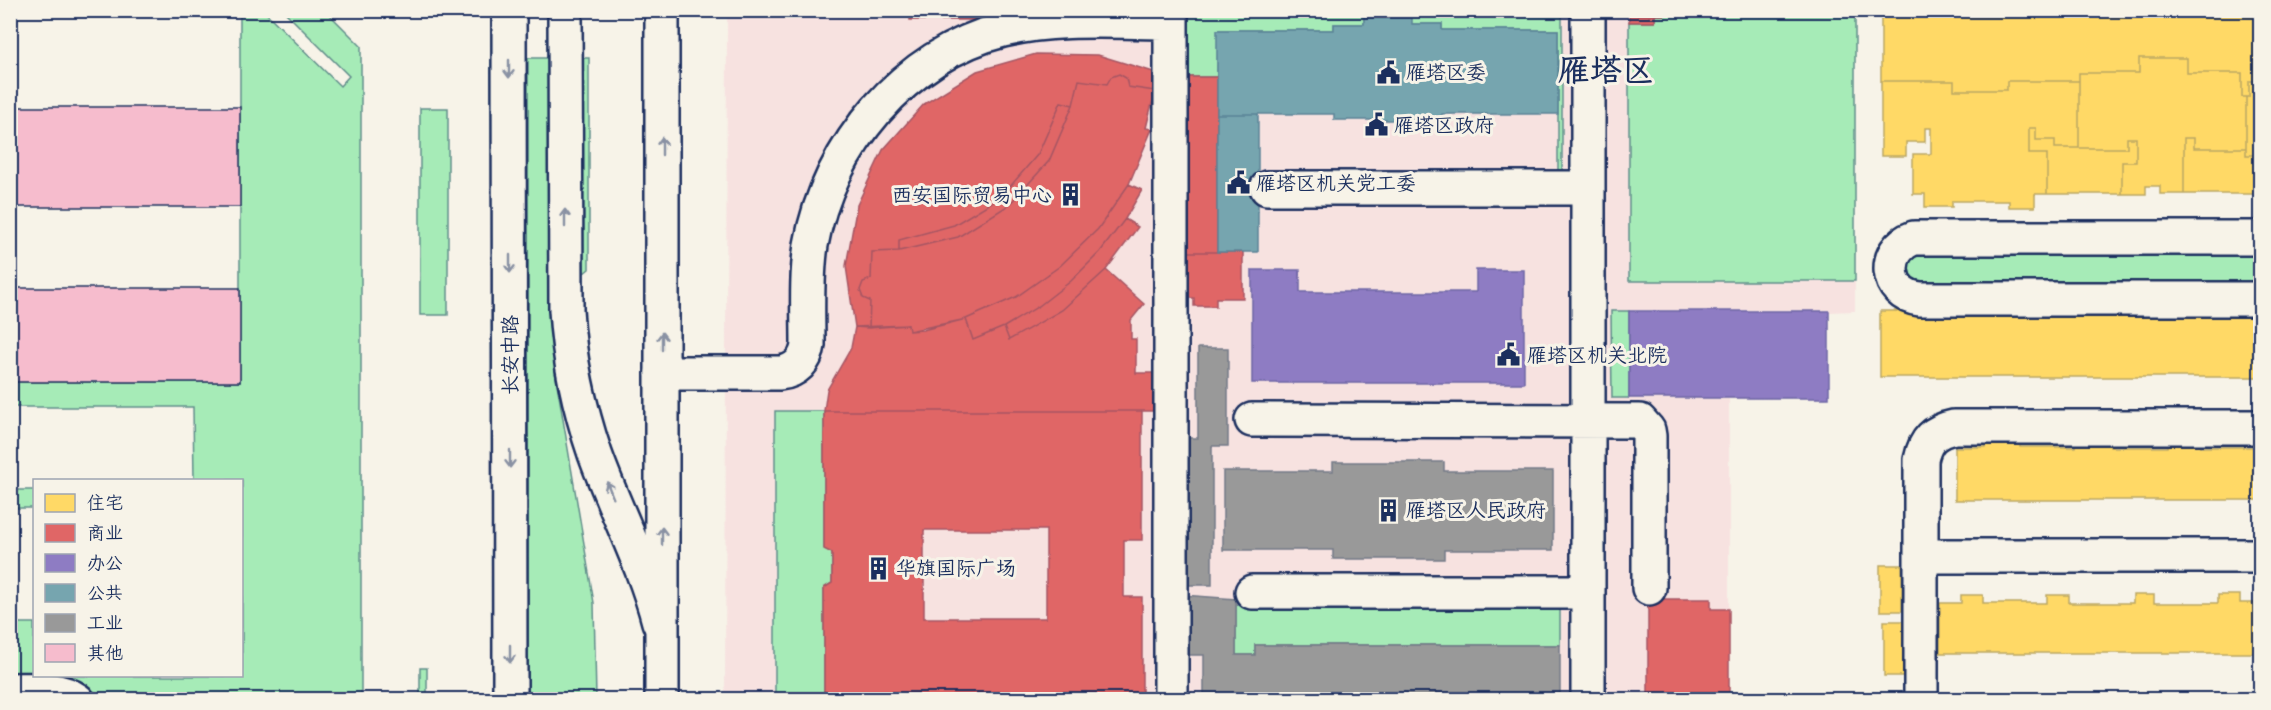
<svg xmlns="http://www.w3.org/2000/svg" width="2271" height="710" viewBox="0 0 2271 710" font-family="Dekko,'LXGW WenKai TC',sans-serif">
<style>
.built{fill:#f7e2e0}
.green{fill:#a6ebb7;stroke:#608d8a;stroke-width:1.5}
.homes{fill:#ffd966;stroke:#bba664;stroke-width:1.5}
.shops{fill:#e06666;stroke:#a55664;stroke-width:1.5;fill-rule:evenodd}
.offices{fill:#8e7cc3;stroke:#6c65a5;stroke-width:1.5}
.public{fill:#76a5af;stroke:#5b8297;stroke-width:1.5}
.industry{fill:#999;stroke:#737987;stroke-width:1.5}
.building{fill:#f6bccd;stroke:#1b2f5e;stroke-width:1.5}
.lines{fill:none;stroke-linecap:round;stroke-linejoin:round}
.minor-casing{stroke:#1b2f5e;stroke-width:38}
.major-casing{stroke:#1b2f5e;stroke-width:38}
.minor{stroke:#f7f3e8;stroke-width:33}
.major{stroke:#f7f3e8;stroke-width:33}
.oneway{stroke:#8991a3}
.labels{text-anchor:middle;stroke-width:6;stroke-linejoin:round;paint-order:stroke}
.poi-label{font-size:20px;fill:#1b2f5e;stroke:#f7f3e8;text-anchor:start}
.street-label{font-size:20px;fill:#1b2f5e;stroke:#f7f3e8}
.town-label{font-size:32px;font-weight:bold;fill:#1b2f5e;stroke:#f7f3e8}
</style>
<rect width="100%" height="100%" fill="#f7f3e8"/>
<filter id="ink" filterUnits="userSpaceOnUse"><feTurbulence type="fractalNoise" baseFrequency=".0167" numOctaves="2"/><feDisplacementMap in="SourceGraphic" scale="12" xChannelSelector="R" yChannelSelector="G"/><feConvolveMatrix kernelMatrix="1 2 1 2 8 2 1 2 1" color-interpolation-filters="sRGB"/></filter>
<g filter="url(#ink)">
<path class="built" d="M727,11H1855V311L1829,312V398L1729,399V699L725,700Z"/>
<path class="green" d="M1535,10V15H1562V173H1558V30H1442V24H1412L1364,15V24H1334V30H1218L1217,77H1189V11Z
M240,11H264L340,86L349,76L284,11H326L361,46V699H101L90,687L66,676H242V480H194L193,407H11L10,382H240Z
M1665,11H1855V281H1629V22H1655V15H1665Z
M528,58H553L555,372L594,603L596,699H528Z
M576,58H589V269L584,273H581Z
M420,108H448V315H420Z
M2260,252V286H1921L1910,281L1905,266L1915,254Z
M1611,311H1629V398H1612Z
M775,411H824V548L832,553V583L824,588V699H775Z
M10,490H34V508H11Z
M1236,605H1560V645H1255V655H1236Z
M10,623H34V673H11Z
M420,668H427V699H420Z"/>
<path class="homes" d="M1881,14H2260V81H2249V97H2242V73H2187V58H2139V73H2079V81H2007V90H1954V81H1881Z
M2139,58H2187V73H2242V97H2246V148H2194V138H2184V194H2160V186H2146V194H2122V162H2136V138H2127V148H2079V73H2139Z
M1881,81H1954V90H2007V81H2079V148H2055V140H2036V128H2029V154H2047V194H2035V207H2009V201H1952V207H1925V194H1913V154H1931V128H1925V142H1906V156H1881Z
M2249,81H2260V155H2246V97H2249Z
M2029,128H2036V140H2055V148H2127V138H2136V162H2122V194H2047V154H2029Z
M2184,138H2194V148H2246V155H2260V194H2184Z
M1880,311H2260V377H1880Z
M1986,440H2020V447H2076V440H2110V447H2167V440H2201V447H2257V440H2260V500H1955V447H1986Z
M1880,565H1902V611H1880Z
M1961,595H1983V603H2047V595H2069V603H2133V595H2154V603H2218V595H2240V603H2260V653H1940V603H1961Z
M1884,621H1904V676H1884Z"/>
<path class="shops" d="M910,10H1011V20H910Z
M1535,10H1562V15H1535Z
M1562,10H1665V15H1562Z
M1629,15H1655V22H1629Z
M1036,54L1098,55L1157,73L1155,91L1128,87L1126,78L1119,74L1111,77L1107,84L1079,80L1073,105L1061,102L1038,154L1002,196L954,225L899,240V251L872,252L871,279L863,282L860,290L863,298L870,301L869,328L855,327L846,266L857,205L883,150L924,104L977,71Z
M1119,74L1126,78L1128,87L1155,91L1146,128L1152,129L1129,184L1098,229L1060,266L1016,297L966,319L923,330L909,331L908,325L869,328L870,301L863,298L860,290L863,282L871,279L872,252L899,251L958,237L1009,205L1049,161L1073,105L1079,80L1107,84L1111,77Z
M1189,77H1217V252H1189Z
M1061,102L1073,105L1049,161L1009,205L958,237L899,251V240L954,225L1002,196L1038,154Z
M1129,184L1142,190L1125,219L1100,252L1071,281L1039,306L1004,327L973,340L966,319L1016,297L1060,266L1098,229Z
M1125,219L1138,227L1106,270L1062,310L1009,340L1004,327L1039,306L1071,281L1100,252Z
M1189,252H1243V298H1216V306H1194V298H1189Z
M1106,270L1144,304L1131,320V339H1136V373H1159V411H824L827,390L851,348L855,327L908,325L909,331L966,319L973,340L1004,327L1009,340L1062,310Z
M824,411H1142V540H1124V597H1142V700H824V588L832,583V553L824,549ZM924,530H1046V618H924Z
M1648,599H1711V609H1729V700H1648Z"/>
<path class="offices" d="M1252,270H1300V292H1476V270H1524V383H1252Z
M1629,311H1829V398H1629Z"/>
<path class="public" d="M1364,15H1412V24H1442V30H1558V114H1442V120H1334V114H1217V30H1334V24H1364Z
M1217,114H1258V252H1217Z"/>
<path class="industry" d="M1198,348H1228V446H1212V585H1182V438H1198Z
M1333,462H1444V471H1553V550H1444V559H1333V550H1223V471H1333Z
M1182,595L1236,599V655H1255V645H1560V700H1204V655H1182Z"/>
<path class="building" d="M10,107H240V207H10Z
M10,288H240V382H10Z"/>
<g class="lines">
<defs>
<path id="minor" d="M565,10L566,310C569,359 579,407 595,454C615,510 644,564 659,622
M1171,10V700
M1588,10V700
M1267,188H1588
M2260,238H1914C1881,249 1884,295 1920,299H2260
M662,373H780C796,371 806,361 808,345C808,312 806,278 811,245C828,147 905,54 1003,30C1057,17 1117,22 1171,22
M1252,420L1640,421L1648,430L1649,436V588
M1921,556H2260
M1252,592H1588
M10,690C33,690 58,687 77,700
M1921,700V460C1925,440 1934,431 1954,427H2260"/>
<path id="major" d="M509,10L510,700
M662,10V700"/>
</defs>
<use href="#minor" class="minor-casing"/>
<use href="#major" class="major-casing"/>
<use href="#minor" class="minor"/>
<use href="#major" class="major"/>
</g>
<defs><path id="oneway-shaft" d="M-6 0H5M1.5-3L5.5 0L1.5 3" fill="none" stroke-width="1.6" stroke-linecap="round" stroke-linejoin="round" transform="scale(1.5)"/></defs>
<g class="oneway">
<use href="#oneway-shaft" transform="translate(509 69) rotate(90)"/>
<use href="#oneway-shaft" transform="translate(662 146) rotate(-90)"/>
<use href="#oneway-shaft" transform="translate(565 218) rotate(-90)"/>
<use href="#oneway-shaft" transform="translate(510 264) rotate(90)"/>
<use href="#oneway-shaft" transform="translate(662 341) rotate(-90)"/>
<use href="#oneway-shaft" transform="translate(510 459) rotate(90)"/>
<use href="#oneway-shaft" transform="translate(610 490) rotate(-112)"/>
<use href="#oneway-shaft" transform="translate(662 536) rotate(-90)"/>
<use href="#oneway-shaft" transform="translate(510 654) rotate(90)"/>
</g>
</g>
<defs>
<symbol id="civic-bare" viewBox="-9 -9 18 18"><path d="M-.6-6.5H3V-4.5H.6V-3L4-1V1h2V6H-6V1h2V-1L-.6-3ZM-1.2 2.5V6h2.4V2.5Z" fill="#1b2f5e" stroke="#f7f3e8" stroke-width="2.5" paint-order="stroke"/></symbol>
<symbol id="building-bare" viewBox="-9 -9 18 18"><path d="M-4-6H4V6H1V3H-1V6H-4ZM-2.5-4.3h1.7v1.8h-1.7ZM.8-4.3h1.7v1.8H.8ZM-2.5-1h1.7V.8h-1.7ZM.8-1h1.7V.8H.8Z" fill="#1b2f5e" stroke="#f7f3e8" stroke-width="2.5" paint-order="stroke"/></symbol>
</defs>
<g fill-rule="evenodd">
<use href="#civic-bare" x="1372" y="56" width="33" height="33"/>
<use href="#civic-bare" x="1360" y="108" width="33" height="33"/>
<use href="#civic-bare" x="1222" y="166" width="33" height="33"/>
<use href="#building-bare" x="1054" y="178" width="33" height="33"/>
<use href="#civic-bare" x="1492" y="338" width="33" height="33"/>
<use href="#building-bare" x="1372" y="494" width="33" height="33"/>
<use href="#building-bare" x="862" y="552" width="33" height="33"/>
</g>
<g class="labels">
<g class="poi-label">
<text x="1406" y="79">雁塔区委</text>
<text x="1394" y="132">雁塔区政府</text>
<text x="1256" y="190">雁塔区机关党工委</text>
<text x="1052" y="202" text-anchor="end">西安国际贸易中心</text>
<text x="1527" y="362">雁塔区机关北院</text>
<text x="1406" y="517">雁塔区人民政府</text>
<text x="896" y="575">华旗国际广场</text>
</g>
<g class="street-label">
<text transform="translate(510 355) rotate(-90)" y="7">长安中路</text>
</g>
<g class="town-label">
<text x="1606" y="81">雁塔区</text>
</g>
</g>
<rect width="2271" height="710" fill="none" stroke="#f7f3e8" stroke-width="36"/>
<rect x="18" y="18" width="2235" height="674" fill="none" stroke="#1b2f5e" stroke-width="2" filter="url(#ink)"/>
<rect x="33" y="479" width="210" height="198" fill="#f7f3e8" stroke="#9fa5b1" stroke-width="1.5"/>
<rect x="45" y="494" width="30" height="18" fill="#ffd966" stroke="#9fa5b1" stroke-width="1.5"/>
<text x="87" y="509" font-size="18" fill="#1b2f5e">住宅</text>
<rect x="45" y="524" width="30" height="18" fill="#e06666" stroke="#9fa5b1" stroke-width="1.5"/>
<text x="87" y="539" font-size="18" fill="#1b2f5e">商业</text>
<rect x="45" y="554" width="30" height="18" fill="#8e7cc3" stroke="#9fa5b1" stroke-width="1.5"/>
<text x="87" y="569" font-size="18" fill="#1b2f5e">办公</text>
<rect x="45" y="584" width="30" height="18" fill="#76a5af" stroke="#9fa5b1" stroke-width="1.5"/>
<text x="87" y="599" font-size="18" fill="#1b2f5e">公共</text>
<rect x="45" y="614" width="30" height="18" fill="#999999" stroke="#9fa5b1" stroke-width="1.5"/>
<text x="87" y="629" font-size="18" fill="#1b2f5e">工业</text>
<rect x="45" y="644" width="30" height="18" fill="#f6bccd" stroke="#9fa5b1" stroke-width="1.5"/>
<text x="87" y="659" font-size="18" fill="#1b2f5e">其他</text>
</svg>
